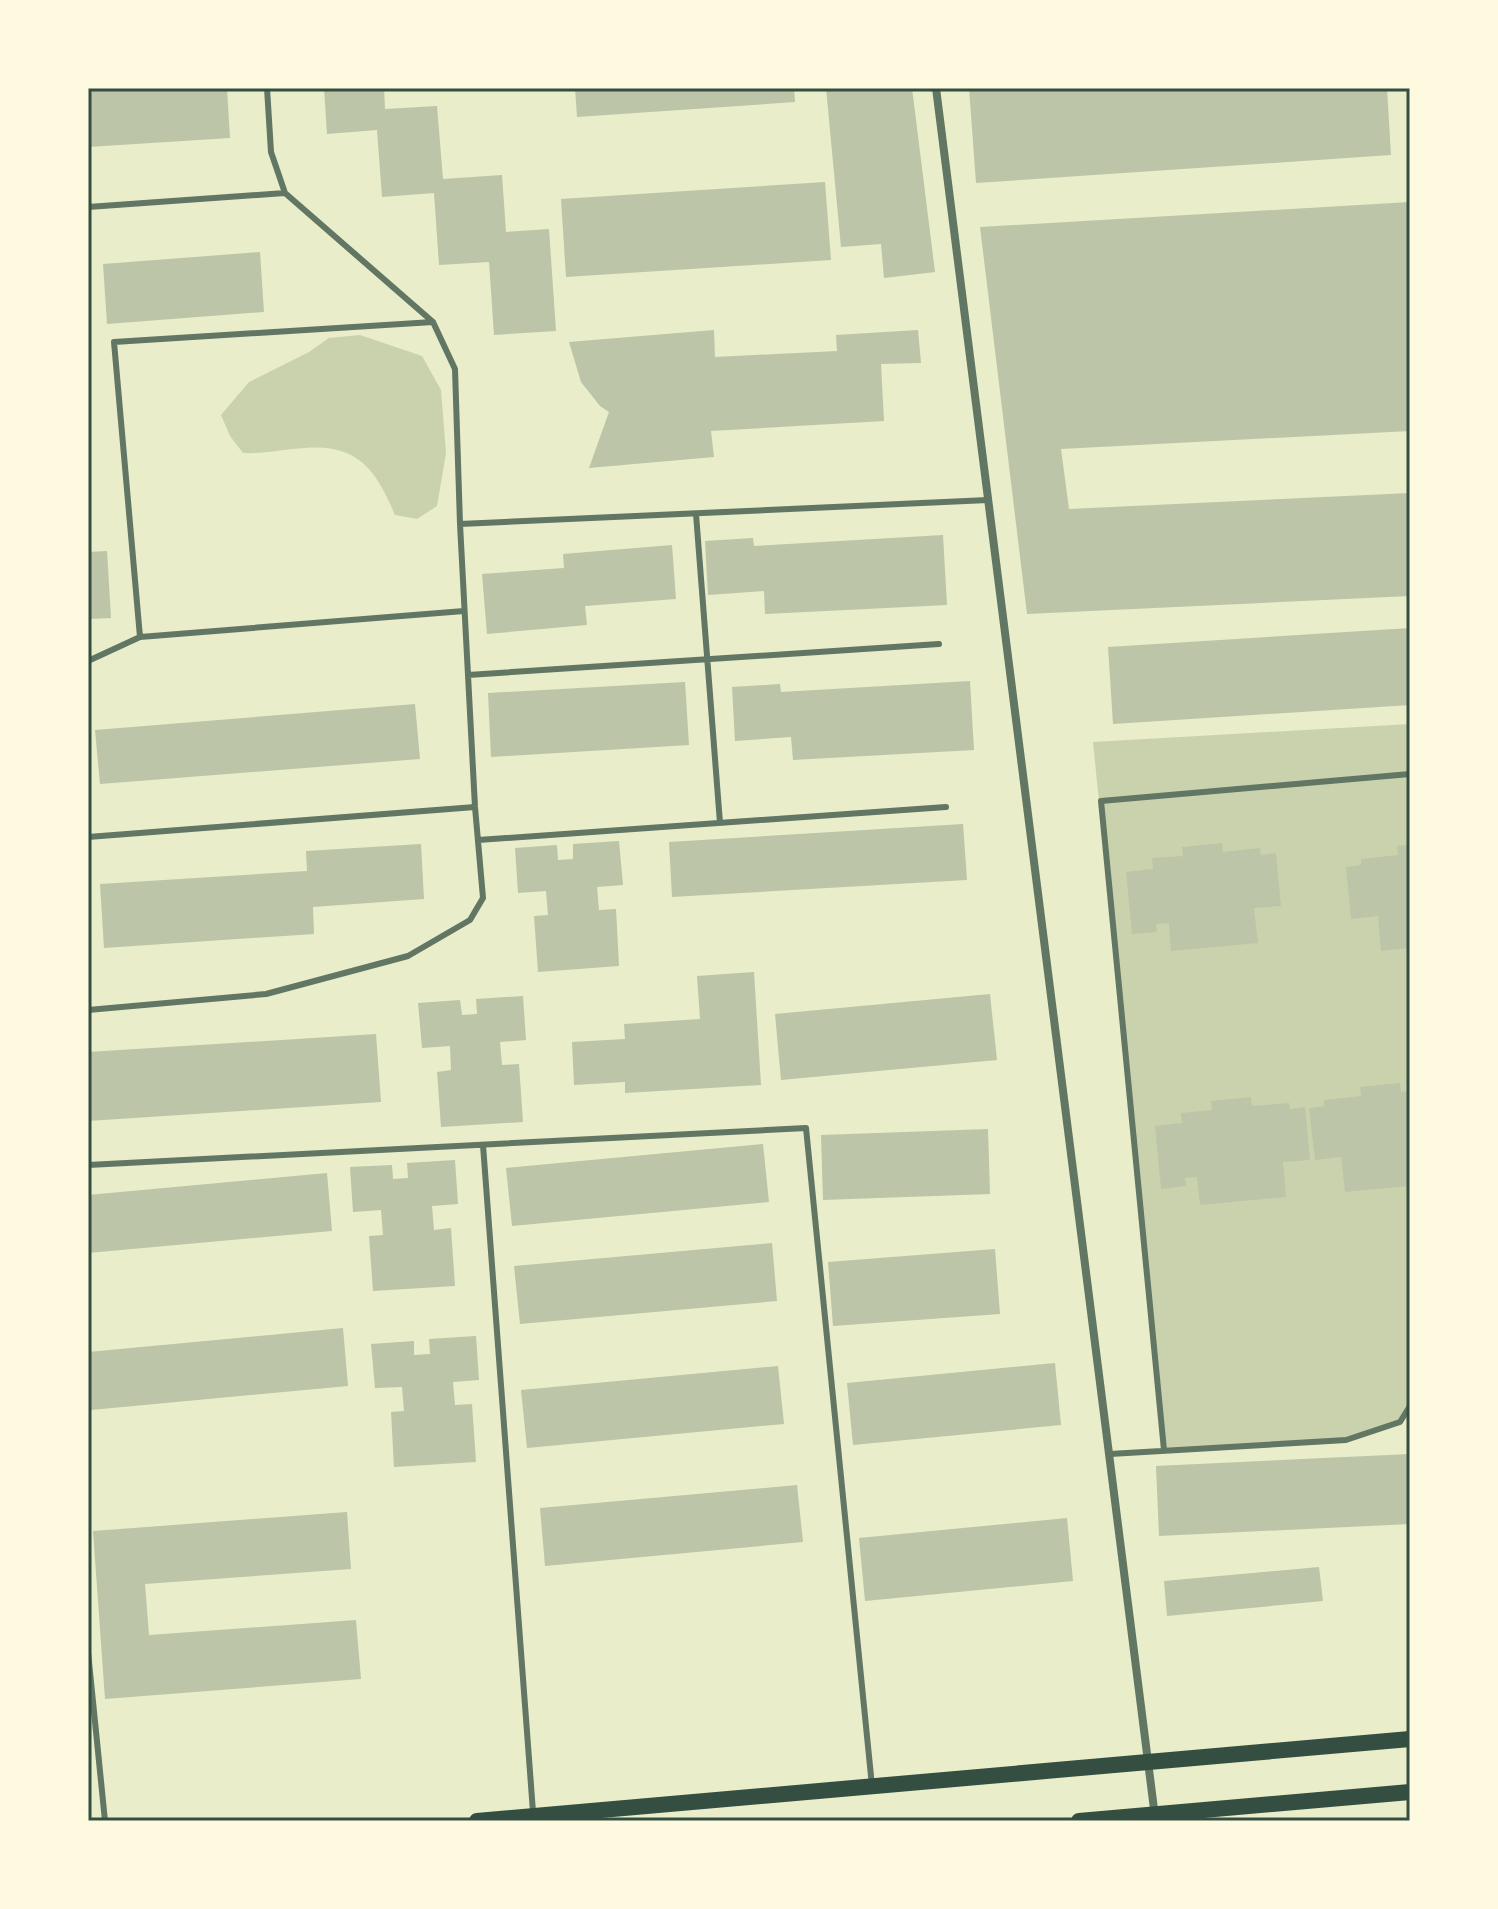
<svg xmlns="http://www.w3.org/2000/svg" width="1498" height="1909" viewBox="0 0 1498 1909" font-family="'DM Sans',sans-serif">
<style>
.green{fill:#cad2ad}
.building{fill:#bcc5a7}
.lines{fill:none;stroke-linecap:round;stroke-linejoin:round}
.service{stroke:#617663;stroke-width:6}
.minor{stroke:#617663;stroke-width:8}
.secondary{stroke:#344e41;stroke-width:16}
.neatline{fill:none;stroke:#344e41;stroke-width:3}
</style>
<rect width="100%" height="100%" fill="#e9edc9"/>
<path class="green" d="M360,335L422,356L441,390L446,453L437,506L417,519L395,515C376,470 358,444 305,448C283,449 266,454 243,453L230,436L221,415L249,382L309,352L329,338Z
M1410,724V1406L1400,1422L1346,1440L1164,1450L1093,742Z"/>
<path class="building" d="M88,88H227L230,138L88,147Z
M324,88H384L385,109L437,106L443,179L502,175L506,232L549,229L556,331L494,335L489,262L439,265L434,193L382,197L377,130L327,134Z
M575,88H794L795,102L577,117Z
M826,88H912L935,272L884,278L881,244L841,247Z
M969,88H1387L1391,155L976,183Z
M825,182L831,260L566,277L561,199Z
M1410,202V431L1061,449L1069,509L1410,493V596L1027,614L980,227Z
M260,252L264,312L107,324L103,264Z
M714,330L715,357L837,351L836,335L918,330L921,363L881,364L884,421L711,431L714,457L589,468L609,412L600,406L581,382L569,342Z
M943,535L947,605L765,614L764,591L708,595L705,541L753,538L754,546Z
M672,545L676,599L585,606L587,625L487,634L482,574L564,568L563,554Z
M107,551L111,618L88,619V552Z
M1410,628V705L1113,724L1108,647Z
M970,681L974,750L793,760L791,737L735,741L732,687L780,684L781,692Z
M685,682L689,745L491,757L488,693Z
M415,704L420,759L100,784L95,730Z
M963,824L967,880L672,897L669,842Z
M619,841L623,885L597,887L599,910L616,909L619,966L538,972L534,916L548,915L546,891L518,893L515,848L557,845L558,860L573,859V844Z
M1222,843L1223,852L1260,848L1261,855L1276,853L1281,906L1254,908L1258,943L1171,951L1169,923L1156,924L1157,932L1132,934L1126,872L1153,869L1152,858L1183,856L1182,847Z
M421,844L424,899L313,907L314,934L104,948L100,884L307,871L306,851Z
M1410,845V948L1381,951L1378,916L1351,919L1346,867L1361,865V859L1398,855L1397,846Z
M754,972L761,1085L625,1093V1082L574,1085L572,1042L625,1039L624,1024L700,1019L697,976Z
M990,994L997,1060L781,1080L775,1014Z
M523,996L526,1040L500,1042L502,1065L519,1064L523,1122L441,1127L437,1072L451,1070L450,1046L422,1048L418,1003L460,1000L462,1015L477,1014L476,999Z
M376,1034L381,1102L88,1121V1052Z
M1400,1083L1401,1092L1410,1091V1186L1345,1192L1341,1157L1315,1160L1309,1108L1324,1106V1100L1361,1096L1360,1087Z
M1251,1097L1252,1106L1289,1103L1290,1109L1305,1107L1310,1160L1283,1162L1286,1197L1200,1205L1197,1177L1185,1178L1186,1186L1161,1189L1155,1126L1182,1123L1181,1113L1212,1110L1211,1101Z
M988,1129L990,1194L823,1200L821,1135Z
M763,1144L769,1202L512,1226L506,1168Z
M455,1160L458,1204L432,1206L434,1230L451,1228L455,1286L373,1291L369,1236L383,1235L381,1210L353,1212L350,1167L392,1165L393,1179L408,1178L407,1163Z
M327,1173L332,1231L88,1253V1195Z
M772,1243L777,1301L520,1324L514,1266Z
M995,1249L1000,1314L833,1326L828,1262Z
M343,1328L348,1386L91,1410L88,1352Z
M476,1336L479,1380L453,1382L455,1405L472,1404L476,1462L394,1467L391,1412L404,1411L402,1387L375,1388L371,1344L414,1341V1355L430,1354L429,1339Z
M1055,1363L1061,1425L853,1445L847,1383Z
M778,1366L784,1424L527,1448L521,1390Z
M1410,1454V1524L1159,1536L1156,1466Z
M797,1485L803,1542L545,1566L540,1508Z
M347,1512L351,1569L145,1584L149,1635L356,1620L361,1679L105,1699L93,1531Z
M1067,1518L1073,1581L865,1601L859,1538Z
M1319,1567L1323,1601L1167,1616L1164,1581Z"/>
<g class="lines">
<path class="service" d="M88,207L285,193
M696,514L720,823
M460,524L988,500
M140,637L114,342L433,322
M88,661L140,637L464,611
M468,675L939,644
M88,837L475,807
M478,840L946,807
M88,1010L266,994L408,956L470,920L483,898L475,807L460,524L455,369L433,322L285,193L271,152L267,88
M483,1145L533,1812
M88,1165L806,1128L872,1786
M1164,1450L1101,801L1410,774
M1110,1454L1346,1440L1400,1422L1410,1406
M88,1652L105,1821"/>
<path class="minor" d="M936,88L1155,1817"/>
<path class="secondary" d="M477,1821L1410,1739
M1079,1821L1410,1792"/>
</g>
<rect width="1498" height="1909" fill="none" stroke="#fefae0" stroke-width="180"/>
<rect x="90" y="90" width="1318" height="1729" class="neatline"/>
</svg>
